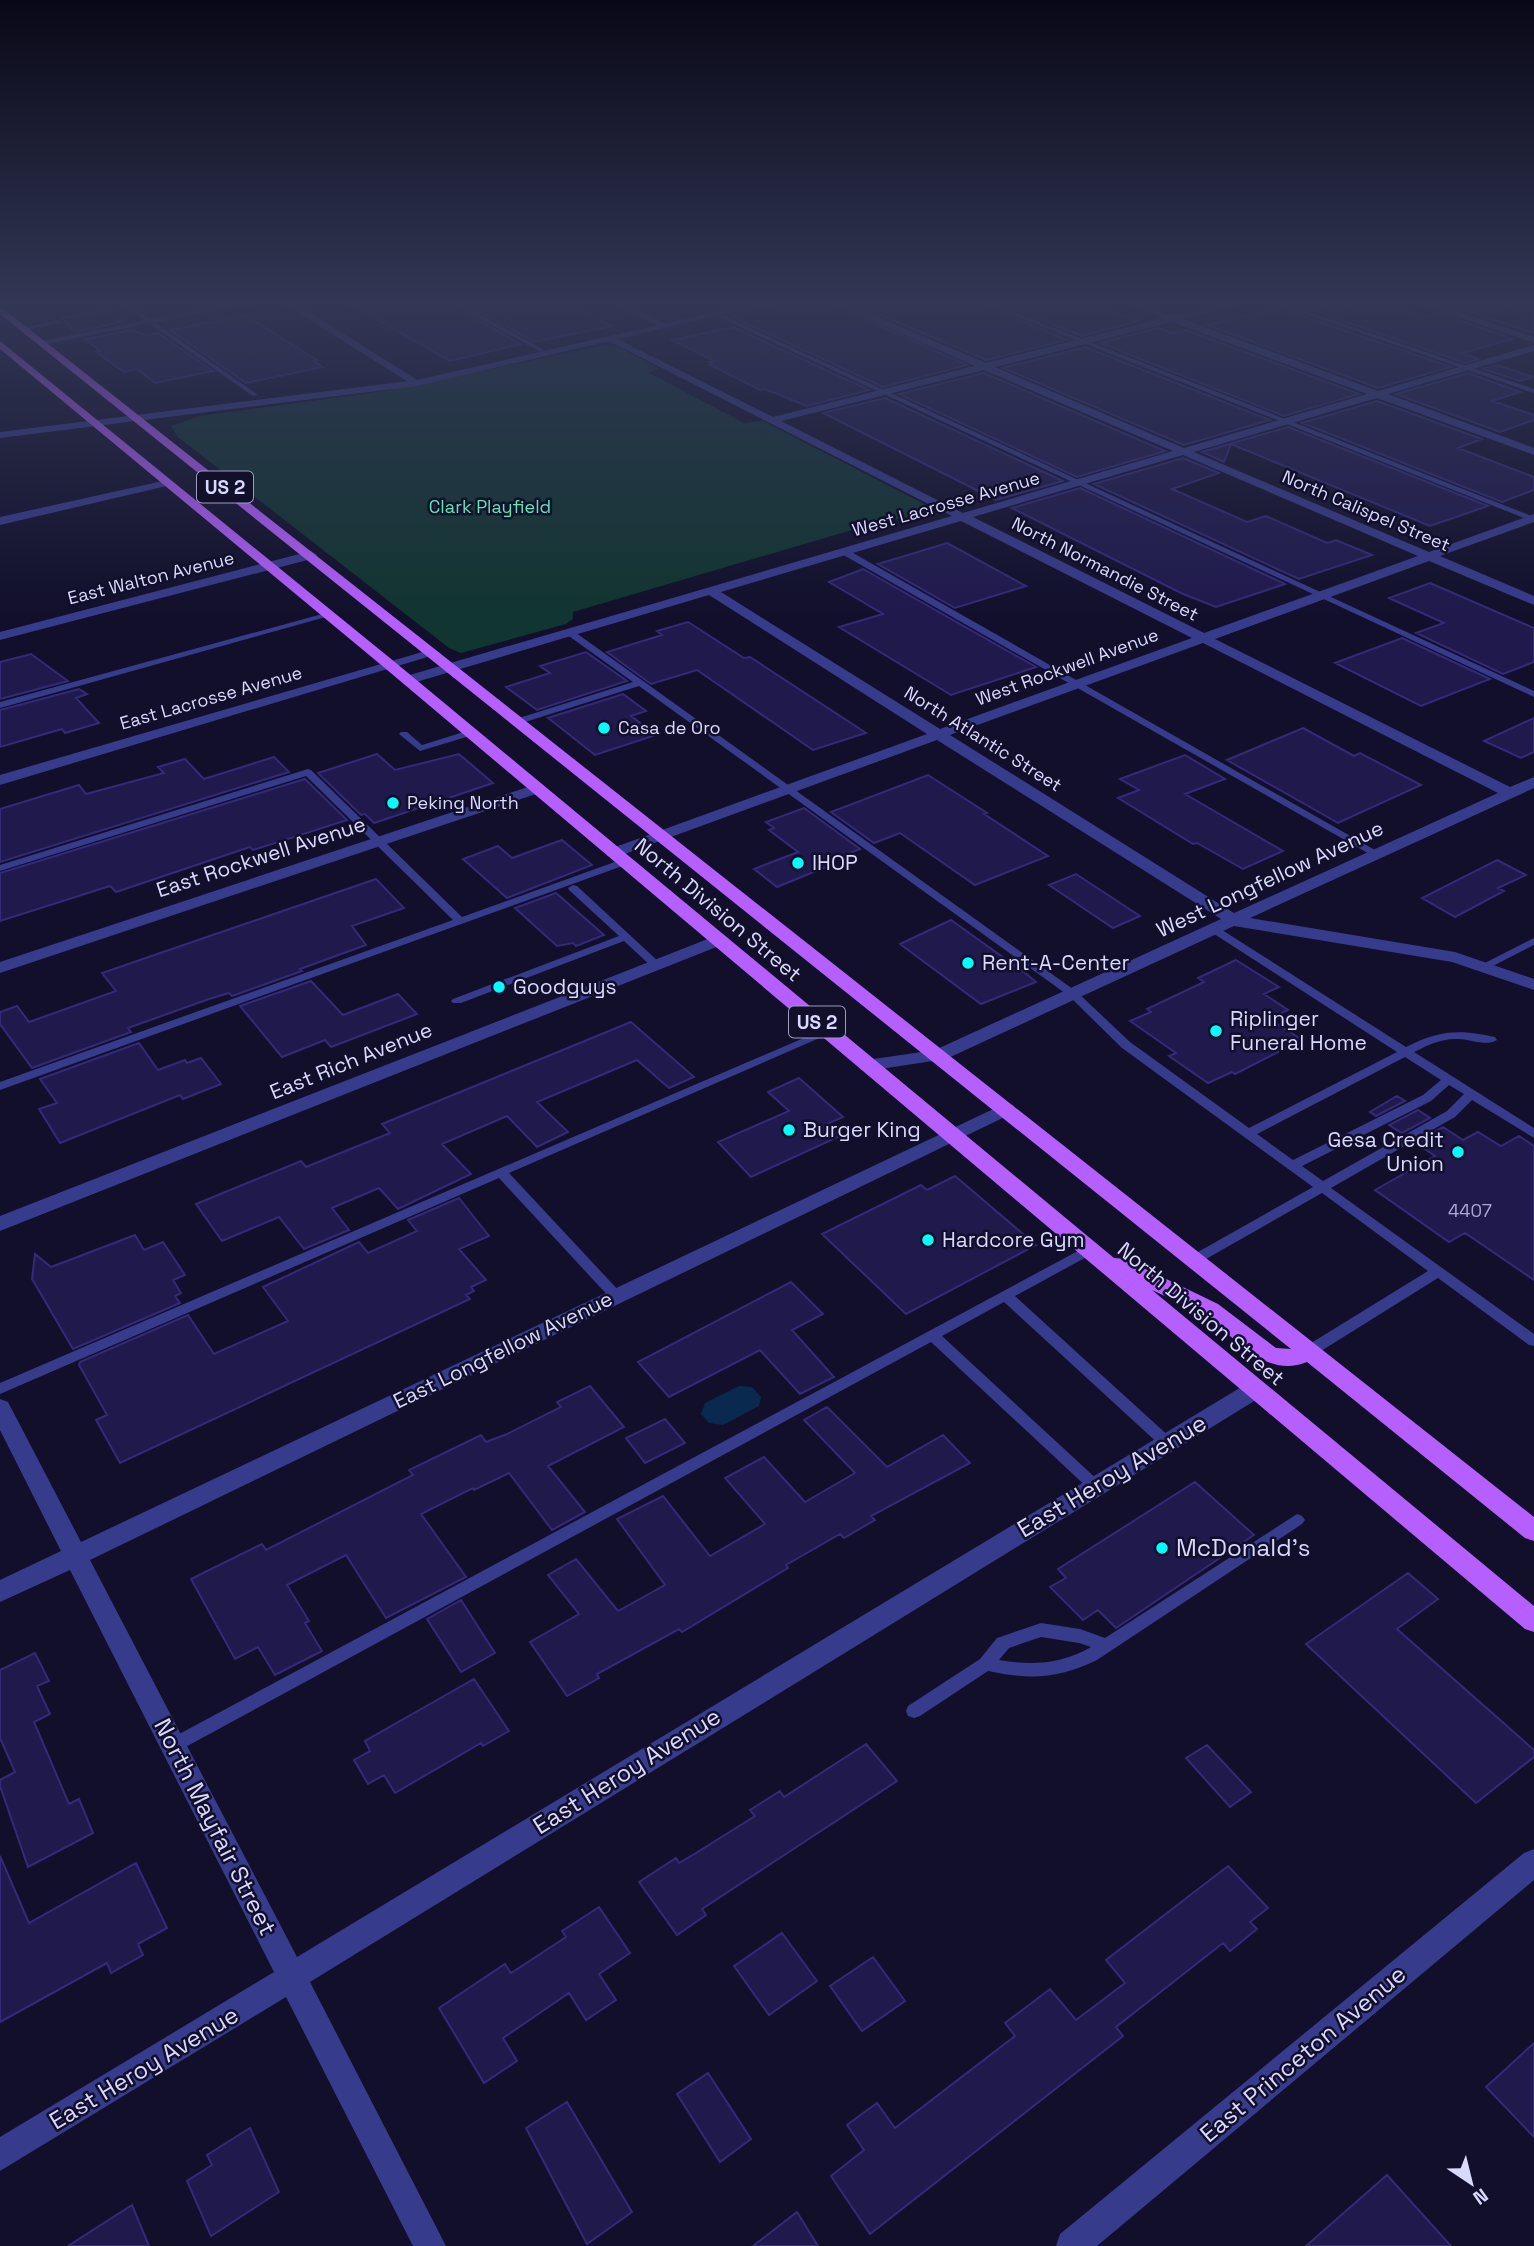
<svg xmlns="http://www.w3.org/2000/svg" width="1534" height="2246" viewBox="0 0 1534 2246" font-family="'Space Grotesk',sans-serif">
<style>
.green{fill:#113530}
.water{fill:#09294f}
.building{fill:#1f194c;stroke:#332a7a;stroke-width:2}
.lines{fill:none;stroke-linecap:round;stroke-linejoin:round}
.service{fill:#373b8c;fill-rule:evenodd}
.minor{fill:#373b8c;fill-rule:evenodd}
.tertiary{fill:#373b8c;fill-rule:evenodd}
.primary{fill:#b55fff;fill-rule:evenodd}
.poi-dot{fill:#04fcff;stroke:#110f2a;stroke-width:2.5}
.labels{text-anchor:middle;stroke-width:5;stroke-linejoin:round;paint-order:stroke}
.far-street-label{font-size:18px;fill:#d9d8ff;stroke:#110f2a}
.far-park-label{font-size:18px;fill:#5be8b8;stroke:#110f2a}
.far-poi-label{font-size:18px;fill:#d9d8ff;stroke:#110f2a;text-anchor:start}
.number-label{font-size:18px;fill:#aaa8d2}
.shield{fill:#110f2a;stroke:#9d9cbf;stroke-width:2}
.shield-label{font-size:19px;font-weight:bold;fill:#d9d8ff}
.street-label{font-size:21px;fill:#d9d8ff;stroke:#110f2a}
.poi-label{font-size:21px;fill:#d9d8ff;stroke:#110f2a;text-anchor:start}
.near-street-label{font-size:24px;fill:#d9d8ff;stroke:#110f2a}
.near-poi-label{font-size:24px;fill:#d9d8ff;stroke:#110f2a;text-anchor:start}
</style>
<rect width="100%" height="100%" fill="#110f2a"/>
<path class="green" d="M602,346L618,347L658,368L649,373L744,423L763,421L930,507L936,513L930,517L886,520L573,612V619L566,624L461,653L449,648L178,437L171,426L200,416L385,391Z"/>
<path class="water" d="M739,1386L752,1387L761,1397L759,1406L723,1425L709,1423L701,1414L705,1403Z"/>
<path class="building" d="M348,303H448L521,344L450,361Z
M465,303H567L611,326L534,342Z
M774,303H830L967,365L883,387L730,316Z
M852,303H980L1067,340L986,360Z
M999,303H1089L1139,321L1082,336Z
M1316,303L1334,309L1356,303H1380L1427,317L1439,313L1513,339L1462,353L1479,359L1465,363L1294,304Z
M1476,303H1503L1534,312V333L1457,308Z
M1279,308L1451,367L1378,388L1207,325Z
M106,310L121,322L75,332L61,318Z
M245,315L317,360L314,361L323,367L246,383L170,330Z
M733,327L869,390L807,406L765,389L760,390L710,365L713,364L709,362L714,361L672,340Z
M1158,328L1172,333L1186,330L1359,394L1284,416L1100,343Z
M131,330L146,335L158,333L213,371L155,383L137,369L124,372L96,352L100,351L85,339Z
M1085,347L1270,420L1184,445L1003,368Z
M1497,365L1533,377L1520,381L1483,369Z
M984,373L1165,451L1077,477L899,394Z
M1468,373L1520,392L1492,401L1534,415V420L1500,432L1396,394Z
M885,398L1063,481L996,500L823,413Z
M1377,401L1482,439L1458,448L1534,477V490L1502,502L1302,423Z
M1288,427L1488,506L1430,526L1231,444L1224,462L1202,452Z
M1183,458L1219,473L1172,489L1247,522L1266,516L1327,543L1336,540L1372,555L1299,579L1094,484Z
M1080,488L1285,584L1216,607L1183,594L1012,508Z
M947,543L1026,586L955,608L878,564Z
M863,569L1036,667L951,695L839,627L883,614L829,582Z
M1430,583L1534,628V662L1503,674L1416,633L1444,623L1389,598Z
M688,622L744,658L750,657L866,733L813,750L697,670L651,684L607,652L662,635L657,631Z
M1402,638L1490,679L1421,706L1335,663Z
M586,652L627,681L537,710L506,687L550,673L540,666Z
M31,654L68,681L0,699V662Z
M79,689L87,694L76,698L99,723L65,733L62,729L0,747V710Z
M623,694L646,711L631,716L656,735L595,755L548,718Z
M1534,718V752L1521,758L1484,741Z
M1303,728L1354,756L1360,753L1421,785L1338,823L1227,760Z
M377,754L395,770L459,754L493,783L374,823L365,814L361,815L318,773Z
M1185,755L1225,779L1185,794L1283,851L1243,869L1197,843L1193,844L1118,798L1139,790L1120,779Z
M274,757L289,772L0,862V809L79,785L86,794L164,773L158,767L185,759L204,779Z
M928,775L987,813L984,814L1048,856L975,885L900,833L874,843L831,812Z
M305,779L347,820L253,850L250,847L116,892L110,886L0,921V873Z
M804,808L860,849L827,862L831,865L777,887L754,869L798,852L769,830L774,828L766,822Z
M562,840L592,865L507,898L463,859L498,846L512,858Z
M1497,860L1526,875L1498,888L1504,891L1455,917L1422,898Z
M1076,874L1140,916L1113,928L1049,885Z
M376,879L404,908L352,926L366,945L300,969L302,971L232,996L229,993L209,999L128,1028L131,1032L32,1068L0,1024V1012L17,1006L29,1022L116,991L102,973Z
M556,893L604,935L576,946L573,943L557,946L515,908Z
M951,920L1029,976L1036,982L981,1004L900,944Z
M1236,960L1279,987L1264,994L1288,1010L1270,1019L1302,1040L1235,1074L1232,1072L1208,1083L1169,1056L1176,1053L1130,1021L1151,1012L1147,1009L1204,982L1198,978Z
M311,981L343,1015L398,994L417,1014L331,1047L325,1040L282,1057L240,1006Z
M631,1022L694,1077L669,1088L637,1060L537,1102L568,1132L537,1147L507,1116L442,1144L471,1174L398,1209L379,1188L332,1208L349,1230L304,1249L279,1217L222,1241L196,1204L301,1161L306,1167L390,1133L382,1124Z
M139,1043L158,1070L185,1060L187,1063L201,1058L221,1084L183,1099L180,1095L60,1143L39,1109L57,1103L40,1079Z
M799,1078L843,1117L827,1124L840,1136L751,1177L718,1142L789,1111L768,1092Z
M1397,1096L1405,1101L1376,1116L1370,1112Z
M1418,1110L1430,1118L1402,1133L1389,1125Z
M1443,1127L1463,1140L1478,1132L1501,1146L1519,1136L1534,1146V1280L1465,1233L1449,1242L1375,1190L1435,1156L1416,1143Z
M955,1176L1036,1245L906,1314L822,1234L921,1185L927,1190Z
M459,1198L489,1236L459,1249L486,1280L471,1287L474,1291L466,1295L470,1299L120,1463L96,1420L107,1415L79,1365L80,1362L188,1315L214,1354L288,1321L263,1287L359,1242L368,1253L417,1231L408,1220Z
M135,1235L144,1250L163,1242L185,1275L173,1280L181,1293L175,1296L180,1303L73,1349L32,1279L35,1254L51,1267Z
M791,1282L823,1314L792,1330L834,1377L800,1394L760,1350L669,1397L638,1362Z
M590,1386L624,1427L548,1466L585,1512L552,1530L509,1473L474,1490L473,1488L421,1514L466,1577L386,1618L346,1555L287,1585L309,1621L305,1623L322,1651L275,1675L258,1647L235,1659L191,1579L262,1544L266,1550L413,1475L409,1470L481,1435L486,1442L507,1434L561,1407L557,1402Z
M827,1407L887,1467L943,1435L970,1463L871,1516L875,1520L844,1538L840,1534L786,1565L788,1568L682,1632L679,1629L597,1674L599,1678L567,1696L530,1642L579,1614L548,1575L576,1559L618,1611L665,1585L617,1519L663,1496L710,1556L765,1524L725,1478L764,1457L805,1502L855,1473L804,1420Z
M665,1419L685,1443L645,1463L626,1438Z
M1195,1482L1254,1535L1116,1628L1098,1610L1083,1620L1050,1587L1066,1578L1058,1569Z
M1408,1573L1438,1599L1397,1629L1534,1750V1757L1476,1803L1306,1644Z
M461,1600L495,1653L461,1672L427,1619Z
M35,1653L49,1681L37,1686L50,1714L34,1722L69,1804L79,1799L93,1833L28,1867L0,1786V1780L15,1772L0,1738V1670Z
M474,1679L509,1731L483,1746L481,1743L395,1793L384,1775L368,1784L354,1760L370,1751L365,1741Z
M866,1744L897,1781L702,1909L706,1915L677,1935L639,1882L676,1858L679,1863L696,1853L755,1816L750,1810L780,1791L784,1797Z
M1207,1745L1251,1792L1230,1807L1186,1758Z
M0,1856L29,1923L136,1863L167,1928L138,1944L143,1955L111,1973L107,1963L0,2022Z
M1228,1866L1268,1908L1250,1922L1257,1929L1230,1951L1223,1943L1116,2027L1123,2036L870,2234L831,2176L864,2150L847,2125L877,2103L895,2128L1015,2036L1005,2023L1050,1989L1076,2020L1125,1983L1106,1960Z
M599,1907L630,1953L599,1974L616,2000L586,2020L569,1993L503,2038L517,2061L484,2083L439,2008L505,1964L511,1973L566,1937L562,1931Z
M782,1933L817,1981L769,2015L734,1966Z
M873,1957L905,2001L862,2031L830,1986Z
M1534,2043V2137L1486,2087Z
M708,2073L751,2139L720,2162L677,2094Z
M567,2102L632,2212L587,2244L526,2128Z
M250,2128L279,2192L211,2236L187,2181L212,2165L207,2155Z
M1387,2175L1451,2246H1306Z
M132,2205L149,2246H68Z
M797,2212L818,2246H753Z"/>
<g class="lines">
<path class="service" d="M120,303H127L258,395L253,396Z
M451,303H459L548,352L543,353Z
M982,303H991L1534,517V522Z
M1274,303H1283L1534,389V393Z
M714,313H718L1534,691V697L714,315Z
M59,320L61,323L24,330L21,328Z
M840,549H846L1382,854L1381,856H1373L840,553Z
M326,613L333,615L0,708V702Z
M566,630H572L1077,992L1130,1042L1249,1128L1397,1052L1211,932L1210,930L1211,928H1219L1406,1047C1439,1030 1459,1029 1495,1037L1497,1040C1487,1047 1470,1039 1458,1039C1442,1038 1428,1045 1414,1052L1534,1128V1138L1472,1100L1455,1117L1331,1188L1534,1334V1346L1529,1345L1438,1278L1313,1356H1303L1301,1352L1303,1348L1428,1271L1322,1193L1199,1263H1189L1187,1260L1189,1257L1313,1187L1122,1048L1069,996L639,686L522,723H516V719L633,682L566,634ZM1405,1057L1441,1080L1423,1095L1293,1160L1257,1134ZM1449,1085L1464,1094L1447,1111L1323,1181L1302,1166L1431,1101Z
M470,730L473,731V735L420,751L399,734L401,732H407L422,745Z
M308,769L311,770L462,917L620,860L624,859L629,862L628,864L0,1090V1082L453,920L306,776L0,871V865Z
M573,885L577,886L660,963L662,965L660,967H652L624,941L461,1003H453L451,1001L453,999L619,936L569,890L568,888Z
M1534,938V945L1487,969L1483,970L1477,967Z
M827,1028L833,1031L831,1033L509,1173L621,1293L623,1296L621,1299H611L499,1178L0,1394V1383Z
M1089,1245L1094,1247L1096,1250L1094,1253L1015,1296L1172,1439L1174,1443L1172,1447L1167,1449L1162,1447L1004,1302L942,1336L1100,1482L1103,1486L1100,1490L1095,1492L1090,1490L931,1342L180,1750L174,1753L168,1750L165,1745L168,1740Z
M1297,1514L1302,1516L1305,1520L1302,1524L1097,1660C1058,1679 1030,1680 988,1671L920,1716L914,1718L908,1716L906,1711L908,1706L980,1659L997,1638L1003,1636L1041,1623L1080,1629L1105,1638ZM1041,1637L1079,1643L1091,1647C1062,1664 1032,1666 999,1660L1009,1648Z"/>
<path class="minor" d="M230,303H251L42,345L37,342Z
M283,303H295L422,383L413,385Z
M612,303H625L668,325L660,327Z
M832,303H845L986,363L1163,318L1126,303C1144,303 1158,315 1174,315C1194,316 1216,303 1239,303L1183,319L1378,391L1534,345V351L1388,394L1534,448V455L1377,398L1194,452L1429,552L1534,514V522L1440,556L1534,596V605L1429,561L1215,639L1510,787L1534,777V788L1250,918L1455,952L1534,979V990L1452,962L1234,926L946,1059L867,1071L860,1069L858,1065L860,1061L935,1050L1221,919L937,740L619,856H607V850L927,734L709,595L413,683H403V677L952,516L603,338L611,336L773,417L975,366ZM1172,322L1367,394L1184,448L995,367ZM984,370L1173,451L963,513L781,421ZM1183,455L1418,556L1204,633L973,517ZM961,521L1192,638L940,729L721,592ZM1203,643L1498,793L1234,913L950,735Z
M1417,303H1432L1534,337V343Z
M167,480L173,483L171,485L0,525V517Z
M311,551L317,555L315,558L0,640V632Z
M429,650L441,653L0,785V775Z
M537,784L542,786V792L0,973V962Z
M718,935L724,936L727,940L724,944L0,1231V1216Z
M1006,1103L1013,1105L1016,1109L1013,1113L90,1560L297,1957L1248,1383L1256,1381L1264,1383L1267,1389L1264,1395L310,1982L446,2246H413L286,1997L0,2171V2137L274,1972L70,1570L0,1602V1580L61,1551L0,1430V1399L8,1402L81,1542Z
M1534,1849V1880L1097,2246H1056L1060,2234L1524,1853Z"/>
<path class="tertiary" d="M754,303H772L417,386L0,438V432L417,380Z"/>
<path class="primary" d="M0,306L1534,1517V1541L1525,1538L1307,1362C1264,1380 1234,1334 1202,1314C1186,1305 1168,1298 1152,1290L1534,1606V1632L1525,1629L386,669L0,349V341L396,663L1114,1258L1125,1259L1218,1304L1276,1348L1291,1349L0,314Z"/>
</g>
<linearGradient id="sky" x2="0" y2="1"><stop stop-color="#090817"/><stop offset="0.49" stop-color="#323755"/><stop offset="1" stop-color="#323755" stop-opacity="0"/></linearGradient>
<rect width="1534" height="618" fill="url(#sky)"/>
<g class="poi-dot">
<circle cx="604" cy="728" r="7"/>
<circle cx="393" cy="803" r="7"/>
<circle cx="798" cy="863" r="7"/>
<circle cx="968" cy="963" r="7"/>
<circle cx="499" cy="987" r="7"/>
<circle cx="1216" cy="1031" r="7"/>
<circle cx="789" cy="1130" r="7"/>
<circle cx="1458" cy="1152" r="7"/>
<circle cx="928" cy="1240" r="7"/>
<circle cx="1162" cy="1548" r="7"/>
</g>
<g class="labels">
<g class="far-street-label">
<text transform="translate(946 504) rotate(-16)" y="6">West Lacrosse Avenue</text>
<text transform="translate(1366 511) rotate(23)" y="6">North Calispel Street</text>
<text transform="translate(1105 569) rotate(27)" y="6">North Normandie Street</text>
<text transform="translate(151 578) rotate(-14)" y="6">East Walton Avenue</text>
<text transform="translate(1067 667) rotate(-20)" y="6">West Rockwell Avenue</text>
<text transform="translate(211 698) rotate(-16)" y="6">East Lacrosse Avenue</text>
<text transform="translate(983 739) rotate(32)" y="6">North Atlantic Street</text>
</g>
<g class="far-park-label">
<text x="490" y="513">Clark Playfield</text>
</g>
<g class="far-poi-label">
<text x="618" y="734">Casa de Oro</text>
<text x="407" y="809">Peking North</text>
</g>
<g class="number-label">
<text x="1470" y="1217">4407</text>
</g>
<g class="shield">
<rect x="197" y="471.5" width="56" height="31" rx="5"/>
<rect x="789" y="1006.5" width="56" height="31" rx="5"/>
</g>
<g class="shield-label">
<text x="225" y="494">US 2</text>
<text x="817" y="1029">US 2</text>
</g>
<g class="street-label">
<text transform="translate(261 857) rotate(-18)" y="7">East Rockwell Avenue</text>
<text transform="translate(1270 879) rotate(-25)" y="7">West Longfellow Avenue</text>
<text transform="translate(718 910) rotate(40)" y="7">North Division Street</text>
<text transform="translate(351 1061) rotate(-22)" y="7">East Rich Avenue</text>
<text transform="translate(1201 1314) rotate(40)" y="7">North Division Street</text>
<text transform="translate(503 1350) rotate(-26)" y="7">East Longfellow Avenue</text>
</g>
<g class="poi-label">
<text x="812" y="870">IHOP</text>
<text x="982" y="970">Rent-A-Center</text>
<text x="513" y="994">Goodguys</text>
<text x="1230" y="1026">Riplinger<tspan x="1230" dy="24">Funeral Home</tspan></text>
<text x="803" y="1137">Burger King</text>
<text x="1444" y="1147" text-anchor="end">Gesa Credit<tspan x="1444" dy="24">Union</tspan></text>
<text x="942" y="1247">Hardcore Gym</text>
</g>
<g class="near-street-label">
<text transform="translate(1112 1476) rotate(-31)" y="8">East Heroy Avenue</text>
<text transform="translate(627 1771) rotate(-32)" y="8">East Heroy Avenue</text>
<text transform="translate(215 1827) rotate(63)" y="8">North Mayfair Street</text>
<text transform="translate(1303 2054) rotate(-40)" y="8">East Princeton Avenue</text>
<text transform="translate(144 2068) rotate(-31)" y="8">East Heroy Avenue</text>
</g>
<g class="near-poi-label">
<text x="1176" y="1556">McDonald's</text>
</g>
</g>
<g transform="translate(1471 2183) rotate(145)" stroke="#110f2a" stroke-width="5" paint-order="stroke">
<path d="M0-5L12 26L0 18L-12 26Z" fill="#d9d8ff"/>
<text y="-10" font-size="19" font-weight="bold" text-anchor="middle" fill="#d9d8ff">N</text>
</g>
</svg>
